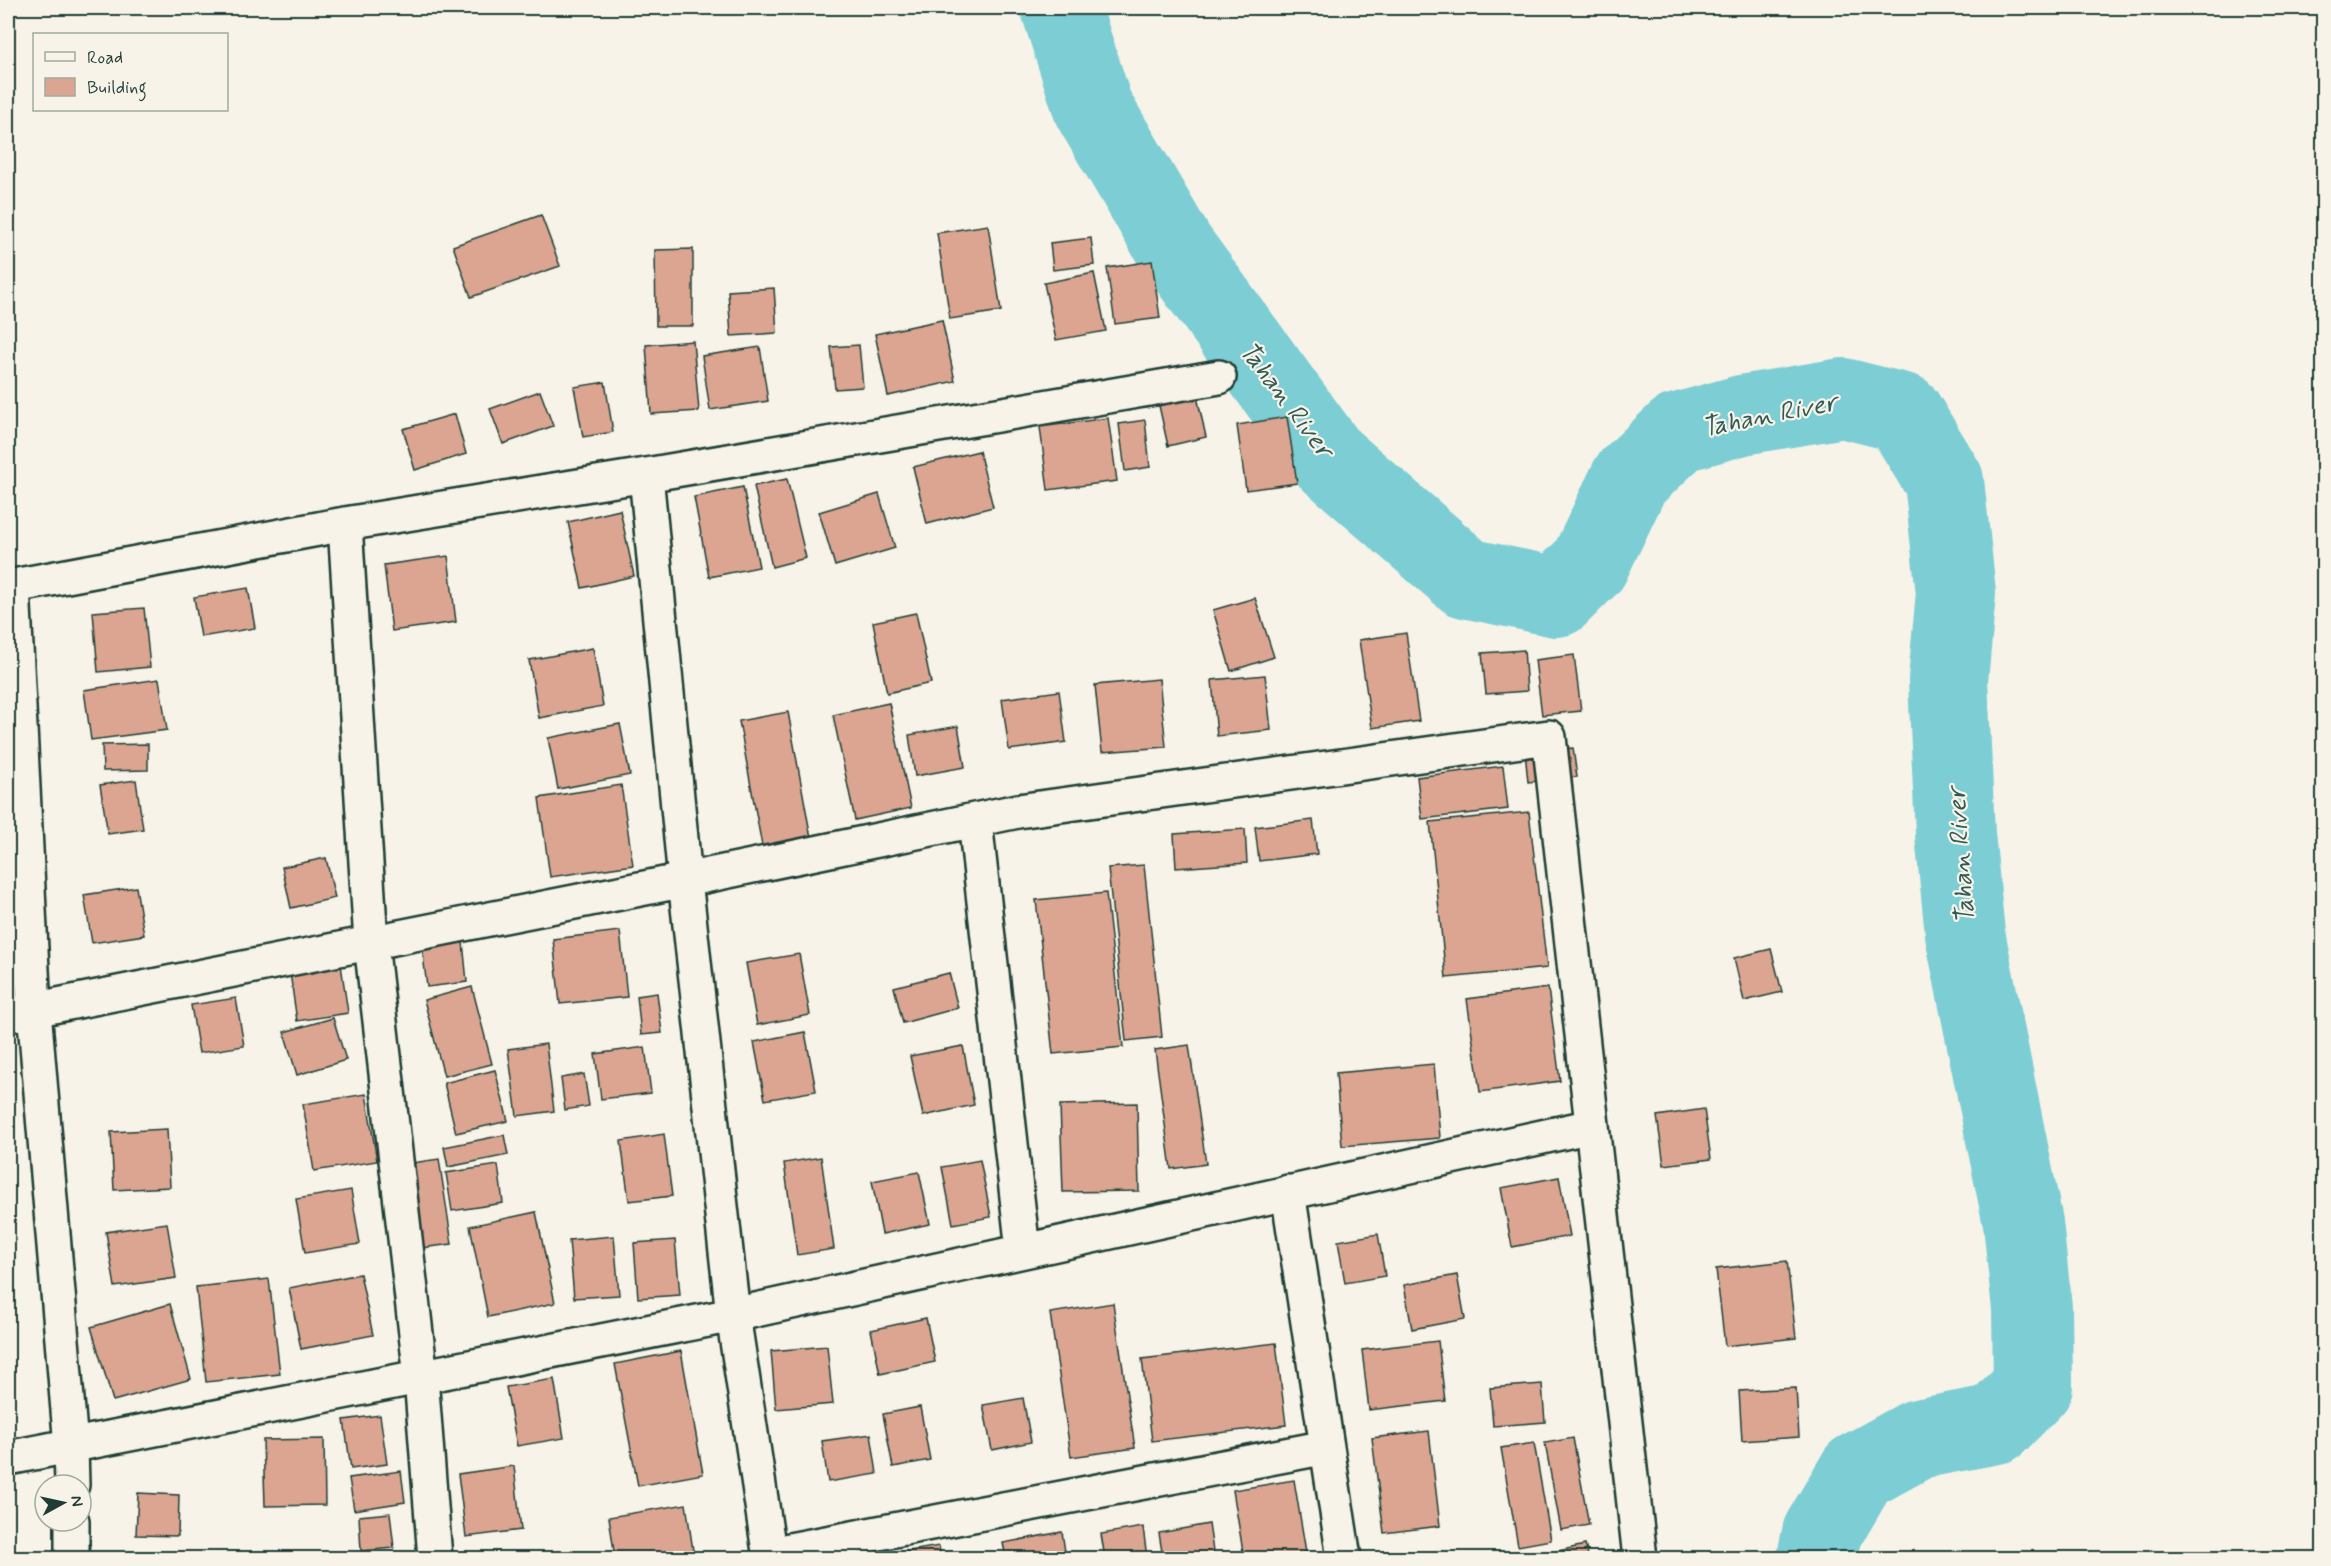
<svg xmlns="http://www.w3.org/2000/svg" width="2331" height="1566" viewBox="0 0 2331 1566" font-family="Mynerve,sans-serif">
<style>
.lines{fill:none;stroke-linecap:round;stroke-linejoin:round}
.river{stroke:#7ccdd4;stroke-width:80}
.building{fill:#dba591;stroke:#1f3d34;stroke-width:1.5}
.minor-casing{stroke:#1f3d34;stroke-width:38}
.minor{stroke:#f7f3e8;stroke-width:33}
.labels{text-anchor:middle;stroke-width:4.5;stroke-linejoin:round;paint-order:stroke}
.water-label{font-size:26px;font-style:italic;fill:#325a54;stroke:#f7f3e8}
</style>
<rect width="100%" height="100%" fill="#f7f3e8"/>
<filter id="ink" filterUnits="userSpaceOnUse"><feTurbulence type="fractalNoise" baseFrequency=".0167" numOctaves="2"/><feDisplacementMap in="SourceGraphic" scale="12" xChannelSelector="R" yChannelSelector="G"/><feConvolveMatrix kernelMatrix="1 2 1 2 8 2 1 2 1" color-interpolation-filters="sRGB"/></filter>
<g filter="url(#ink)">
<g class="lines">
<path class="river" d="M1061,8L1093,108L1175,248L1329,459L1466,578L1557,597L1589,565L1630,479L1678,433L1742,415L1843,398L1903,413L1944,481L1956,593L1948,680L1955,834L1965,934L2023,1223L2032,1308L2033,1386L1996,1424L1918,1439L1858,1472L1822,1533L1817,1558"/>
</g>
<path class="building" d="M541,215L560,266L471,297L453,246Z
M988,225L1001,311L950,319L937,233Z
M1091,238L1094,265L1053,270L1050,243Z
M693,249V326H656L655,250Z
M1152,261L1160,318L1115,324L1107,268Z
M1094,273L1106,331L1056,340L1044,283Z
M774,288L777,333L731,336L728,291Z
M942,320L955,381L888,396L875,334Z
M693,341L699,411L651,414L646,345Z
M859,345L863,387L835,389L831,347Z
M760,347L768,401L710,410L702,356Z
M605,382L613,432L583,437L574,387Z
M540,391L553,426L503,444L490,409Z
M1196,392L1206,437L1168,446L1158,401Z
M455,414L466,454L415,470L403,429Z
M1287,417L1297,483L1246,490L1237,425Z
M1108,418L1117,481L1048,490L1040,427Z
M1145,420L1150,467L1125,471L1119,424Z
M979,451L993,507L927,524L913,467Z
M787,479L806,558L772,567L754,486Z
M743,487L759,567L709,577L694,497Z
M879,494L895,548L835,566L819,512Z
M620,510L634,576L582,588L568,522Z
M448,556L456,622L392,631L384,565Z
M248,588L255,628L201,637L194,597Z
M1255,598L1274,657L1231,671L1213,610Z
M144,608L150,667L98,672L93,612Z
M916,613L931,683L887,693L873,622Z
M1406,633L1419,721L1372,728L1359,640Z
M593,648L603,706L539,718L529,660Z
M1524,650L1527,691L1486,694L1482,653Z
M1574,655L1581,711L1542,715L1535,660Z
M1265,675L1271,730L1217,736L1212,680Z
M159,679L167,730L91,740L84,690Z
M1159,679L1166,747L1102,752L1095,685Z
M1059,691L1066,742L1009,750L1002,699Z
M889,703L911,808L855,820L833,715Z
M788,712L811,838L762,846L739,721Z
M620,724L630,775L558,789L548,738Z
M958,726L965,767L915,776L909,735Z
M148,744V770L103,771L102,745Z
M1573,748L1577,777L1528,782L1525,752Z
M1503,766L1508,809L1422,819L1417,777Z
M136,780L143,829L108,834L100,785Z
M621,785L633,865L550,877L539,798Z
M1529,812L1547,968L1446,978L1430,822Z
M1313,820L1317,854L1259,861L1255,827Z
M1245,829L1247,863L1176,868L1174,834Z
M326,858L335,898L291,908L282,867Z
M1144,865L1162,1037L1126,1041L1108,868Z
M136,887L144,935L92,943L84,895Z
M1106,893L1123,1047L1053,1054L1036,900Z
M620,931L627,997L560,1004L553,939Z
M463,942L467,982L427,987L422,947Z
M1771,949L1782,992L1744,1001L1734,958Z
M799,954L810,1015L757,1025L746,963Z
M340,958L348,1013L297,1021L289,966Z
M949,973L958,1008L903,1023L894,987Z
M472,987L492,1064L444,1076L424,1000Z
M1548,988L1560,1081L1480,1092L1467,999Z
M657,993L662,1033L641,1035L637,996Z
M236,998L244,1046L199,1053L191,1005Z
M333,1018L346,1060L297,1075L284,1032Z
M805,1032L816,1091L765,1100L754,1042Z
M546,1044L554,1111L517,1116L508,1049Z
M1189,1045L1206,1164L1171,1169L1155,1050Z
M963,1046L974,1105L923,1116L910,1056Z
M645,1047L651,1093L601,1099L595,1054Z
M1434,1064L1440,1138L1342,1146L1336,1073Z
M495,1070L508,1121L456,1133L444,1083Z
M584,1074L589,1106L565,1110L561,1078Z
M366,1094L377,1161L314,1171L303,1104Z
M1137,1103L1139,1191L1063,1192L1060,1105Z
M1704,1109L1711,1159L1664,1165L1657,1116Z
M167,1129L170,1187L114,1190L111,1132Z
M664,1134L672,1196L629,1201L621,1141Z
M504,1135L508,1155L448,1167L444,1147Z
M821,1157L834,1249L797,1255L784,1163Z
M439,1159L452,1244L398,1251L385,1167Z
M980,1160L991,1217L953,1224L942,1167Z
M498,1165L503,1203L452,1211L446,1173Z
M919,1172L930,1224L882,1234L872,1181Z
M1559,1177L1570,1236L1512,1247L1501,1188Z
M351,1190L360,1244L305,1253L296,1199Z
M536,1212L555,1303L488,1317L470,1226Z
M167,1223L176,1278L115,1287L106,1232Z
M1378,1234L1385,1276L1345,1283L1338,1241Z
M614,1236L619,1295L574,1298L569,1240Z
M675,1240L680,1295L638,1298L634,1243Z
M1787,1261L1796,1338L1725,1346L1716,1269Z
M360,1274L373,1335L301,1349L289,1288Z
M1457,1275L1465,1319L1412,1329L1404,1285Z
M269,1279L280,1374L206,1382L196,1287Z
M1113,1303L1135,1448L1071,1457L1050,1313Z
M170,1304L191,1379L113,1401L91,1327Z
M926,1318L935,1362L880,1374L871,1330Z
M1438,1341L1445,1401L1369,1410L1362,1350Z
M1276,1343L1286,1425L1152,1441L1142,1359Z
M827,1346L833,1404L776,1409L771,1351Z
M681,1351L703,1474L638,1486L615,1364Z
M554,1379L564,1438L517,1446L506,1387Z
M1542,1384L1545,1422L1493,1426L1490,1388Z
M1796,1388L1799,1437L1742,1441L1739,1391Z
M1023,1398L1031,1442L992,1450L983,1405Z
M920,1407L930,1460L893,1467L883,1414Z
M380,1415L387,1464L351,1469L344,1420Z
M1429,1431L1440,1526L1384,1533L1372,1438Z
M871,1434L877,1474L828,1482L822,1441Z
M1573,1438L1589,1525L1561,1530L1545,1443Z
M324,1439L325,1505L265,1506L263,1440Z
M1534,1443L1551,1540L1518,1546L1501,1448Z
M514,1466L521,1530L466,1537L458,1474Z
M401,1471L405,1502L354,1510L349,1478Z
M1294,1480L1307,1558H1244L1233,1490Z
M138,1493L179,1495L178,1536L136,1535Z
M686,1504L694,1557L615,1558L609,1517Z
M390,1513L394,1548L361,1551L359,1516Z
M8,1522L14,1558H8Z
M1209,1524L1214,1558H1163L1159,1533Z
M1143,1527L1147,1558H1105L1101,1534Z
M1062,1532L1066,1558H1006L1003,1543Z
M1585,1545L1589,1558H1528Z
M939,1546L941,1558H904L903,1552Z
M1455,1554L1456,1558H1422Z"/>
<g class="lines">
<defs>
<path id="minor" d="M646,475L685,880L733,1315L770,1558
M345,524L371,943L421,1377L435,1558
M13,586L34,1010L71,1446L72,1485
M8,587L345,524L646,475L1219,377
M975,821L1023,1251
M8,1015L685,880L1018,811L1549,737L1640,1558
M1288,1192L1344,1558
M8,1458L733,1315L1592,1126
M72,1521V1558
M769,1554L1327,1447"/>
</defs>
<use href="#minor" class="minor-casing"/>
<use href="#minor" class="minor"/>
</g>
</g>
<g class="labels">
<g class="water-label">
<text transform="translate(1287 399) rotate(53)" y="9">Tahan River</text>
<text transform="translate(1769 414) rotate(-11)" y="9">Tahan River</text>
<text transform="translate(1960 856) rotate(-94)" y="9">Tahan River</text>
</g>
</g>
<rect width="2331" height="1566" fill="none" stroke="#f7f3e8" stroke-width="30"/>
<rect x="15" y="15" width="2301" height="1536" fill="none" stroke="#1f3d34" stroke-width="2" filter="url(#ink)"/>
<rect x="33" y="33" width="195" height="78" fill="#f7f3e8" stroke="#a1aaa0" stroke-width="1.5"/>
<rect x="45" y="52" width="30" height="9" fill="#f7f3e8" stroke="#a1aaa0" stroke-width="1.5"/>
<text x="87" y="63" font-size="18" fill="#1f3d34">Road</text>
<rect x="45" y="78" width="30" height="18" fill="#dba591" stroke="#a1aaa0" stroke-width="1.5"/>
<text x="87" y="93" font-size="18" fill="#1f3d34">Building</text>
<g transform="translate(63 1503) rotate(82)"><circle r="28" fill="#f7f3e8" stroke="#a1aaa0" stroke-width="1.5"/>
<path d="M0-4.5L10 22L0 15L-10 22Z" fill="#1f3d34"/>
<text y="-9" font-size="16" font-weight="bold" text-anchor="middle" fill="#1f3d34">N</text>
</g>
</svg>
